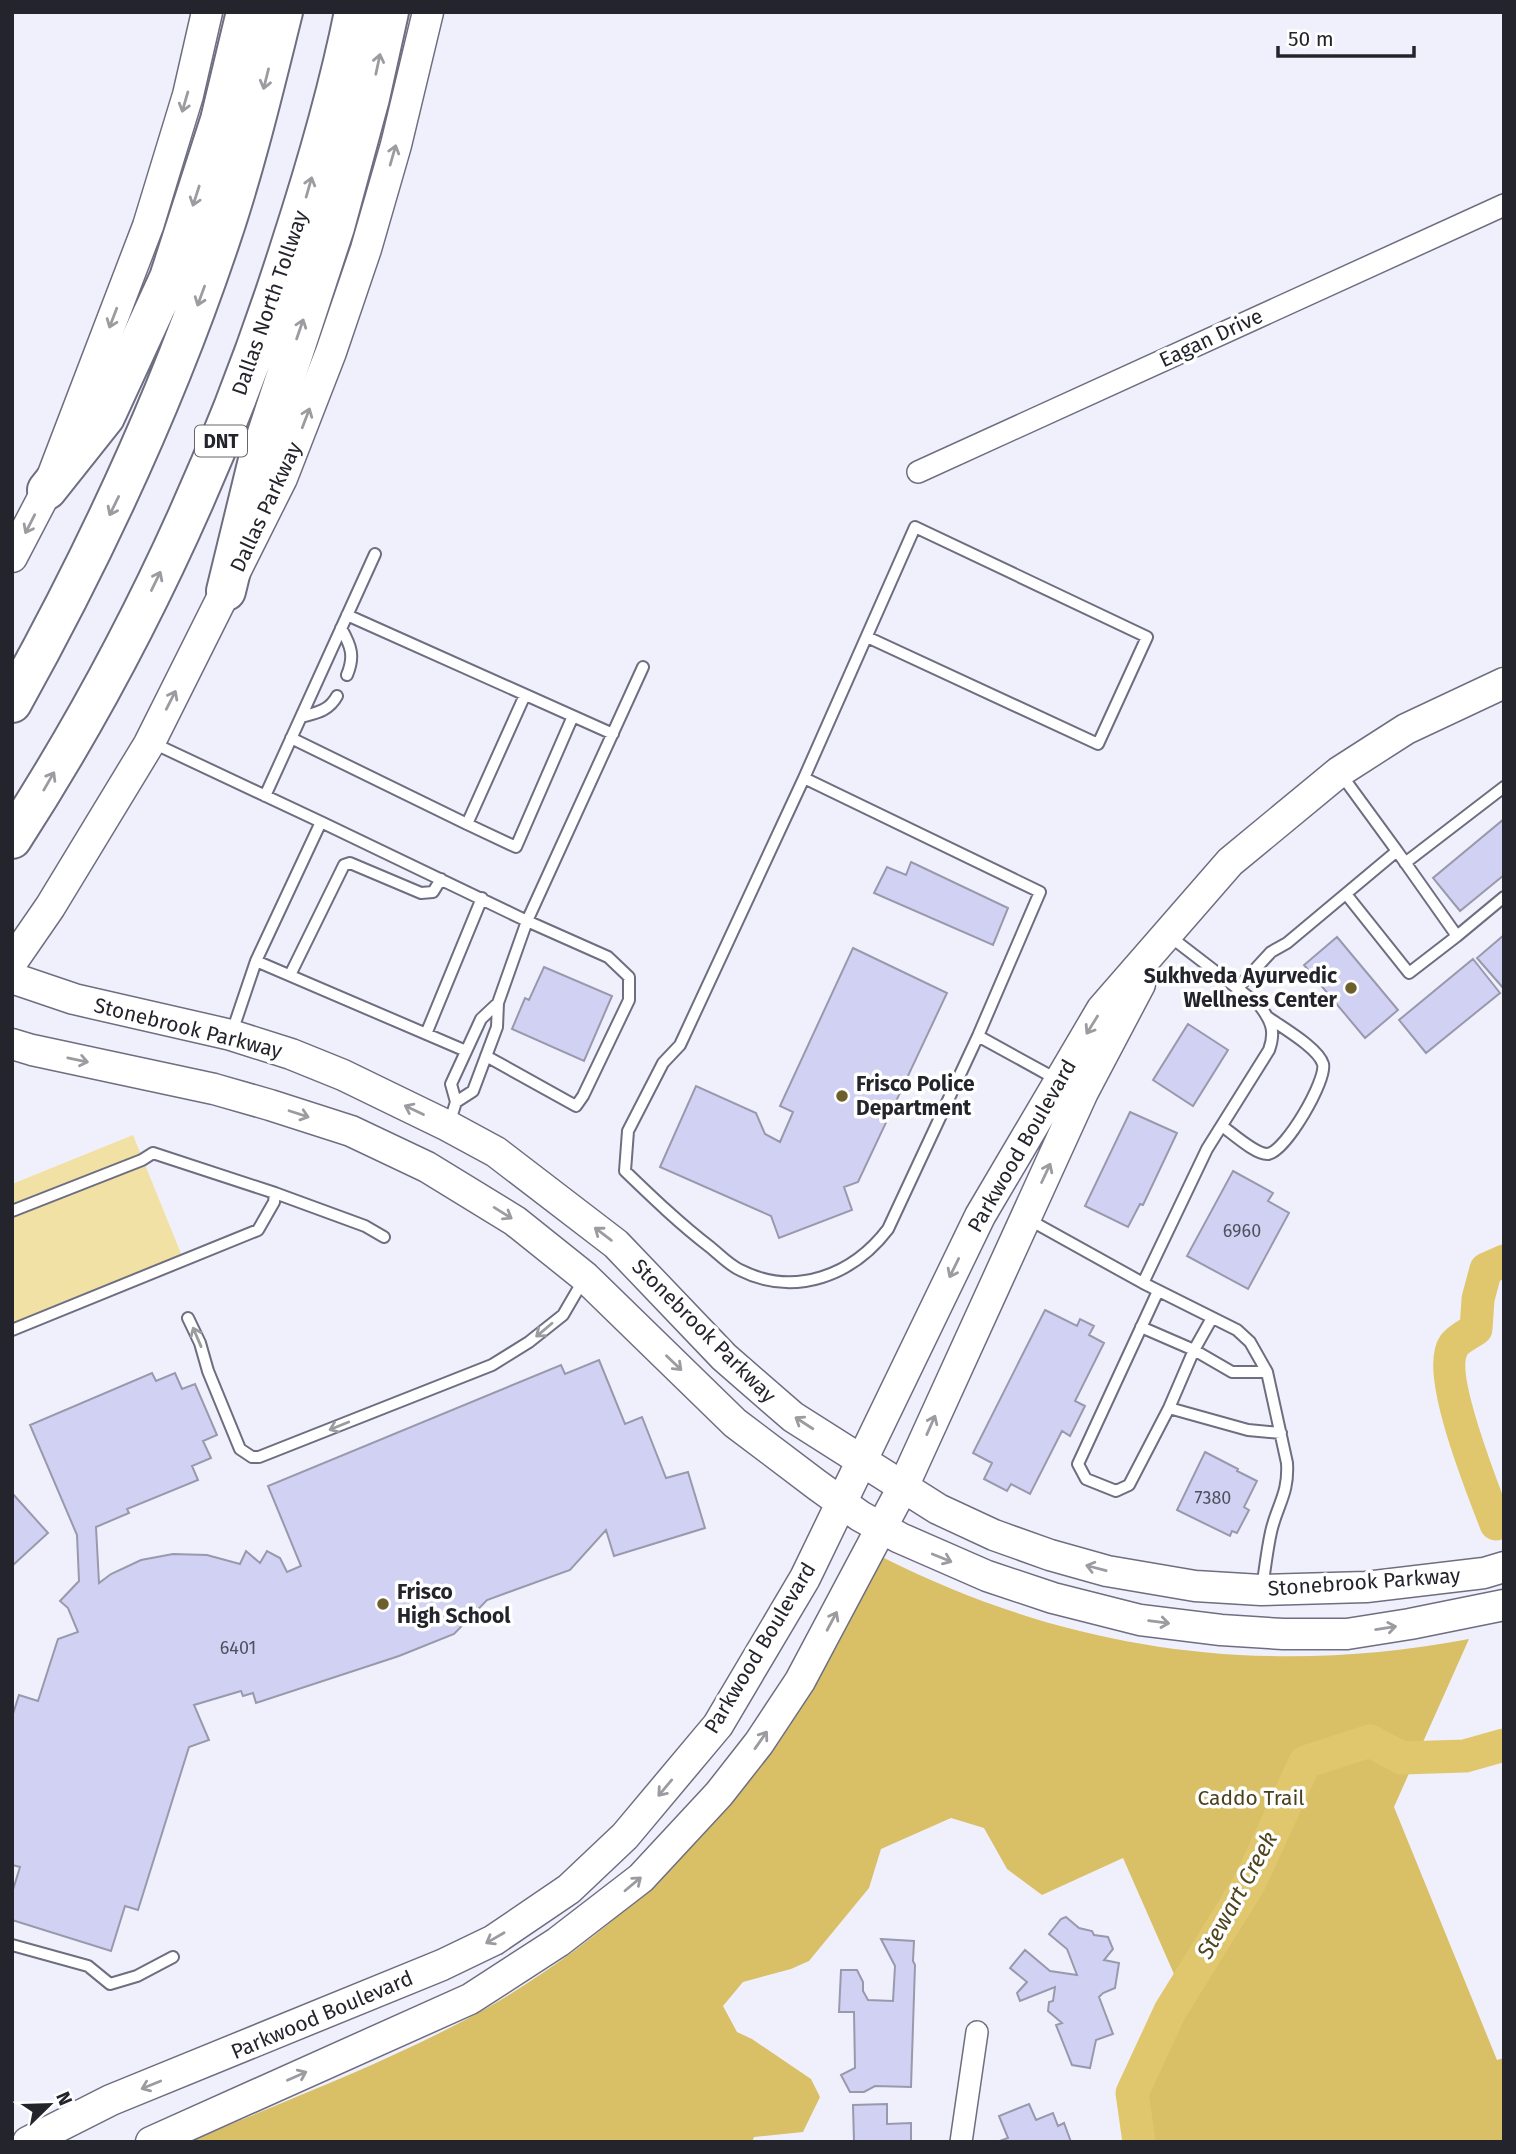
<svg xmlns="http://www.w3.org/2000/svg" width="1516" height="2154" viewBox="0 0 1516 2154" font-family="'Fira Sans',sans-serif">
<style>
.green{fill:#f2e1a5}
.forest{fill:#d9c067}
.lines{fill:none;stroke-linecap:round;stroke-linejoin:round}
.river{stroke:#e0c76e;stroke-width:33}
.building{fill:#d1d2f3;stroke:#9899ac;stroke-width:2}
.lane-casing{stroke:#6e6e81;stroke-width:14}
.street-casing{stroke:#6e6e81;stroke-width:24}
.secondary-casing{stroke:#6e6e81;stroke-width:33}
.highway-casing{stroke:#6e6e81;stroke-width:42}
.lane{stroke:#fff;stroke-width:10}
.street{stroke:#fff;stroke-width:21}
.secondary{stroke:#fff;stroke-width:30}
.highway{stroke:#fff;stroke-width:38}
.oneway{stroke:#9c9ca0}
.poi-dot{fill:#6d5f2d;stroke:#fff;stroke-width:2.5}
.labels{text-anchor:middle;stroke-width:7;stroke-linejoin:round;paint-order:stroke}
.number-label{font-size:18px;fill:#4f505e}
.shield{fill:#fff;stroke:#66666b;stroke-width:2}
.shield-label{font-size:19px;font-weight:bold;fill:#24242c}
.street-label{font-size:21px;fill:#24242c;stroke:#fff}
.poi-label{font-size:21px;font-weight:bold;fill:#24242c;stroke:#fff;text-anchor:start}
.park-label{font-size:21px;fill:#4c411b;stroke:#fff}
.water-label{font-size:23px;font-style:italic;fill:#4e441e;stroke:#fff}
</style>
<rect width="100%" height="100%" fill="#f0f0fd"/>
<path class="green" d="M133,1135L184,1261L12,1330V1184Z"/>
<path class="forest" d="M882,1557C1068,1651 1263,1678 1469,1639L1394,1807L1497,2060L1504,2058V2142H1131L1119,2115L1181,1990L1123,1858L1042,1895L1007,1869L984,1828L951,1818L881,1849L869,1888L809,1961L791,1969L743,1982L723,2006L737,2032L752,2039L811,2079L820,2097L803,2132L754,2137L752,2142H189C281,2102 376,2067 465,2020C596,1950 711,1844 793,1719C828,1668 855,1612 882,1557Z"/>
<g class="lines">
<path class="river" d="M1496,1524C1484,1492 1435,1373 1454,1345C1458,1339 1470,1333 1476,1329L1478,1299L1486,1269L1504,1261
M1139,2142L1132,2093L1170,2011L1250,1882L1305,1762L1370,1741L1402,1758L1465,1756L1504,1745"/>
</g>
<path class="building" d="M1504,819V875L1460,911L1433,878Z
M911,862L1008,908L993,945L874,893L887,867L906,875Z
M1504,935V989L1477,958Z
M1337,937L1398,1010L1365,1038L1304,965Z
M853,948L947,993L858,1182L844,1187L852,1210L779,1238L771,1216L660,1167L696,1086L756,1113L765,1134L780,1142L793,1112L780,1106Z
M1473,959L1500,993L1426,1053L1399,1020Z
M544,967L612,996L584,1061L512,1029L525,998L529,1000Z
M1188,1024L1228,1050L1193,1106L1153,1080Z
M1130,1112L1177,1133L1143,1205L1140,1204L1128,1227L1085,1206Z
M1233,1171L1273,1193L1268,1201L1289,1213L1248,1289L1187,1256Z
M1045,1310L1077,1326L1080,1319L1094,1326L1089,1335L1104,1343L1075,1401L1085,1406L1070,1436L1062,1431L1030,1494L1011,1484L1007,1491L984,1479L992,1463L973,1453Z
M599,1360L625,1424L642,1417L666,1478L688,1472L705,1528L614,1556L606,1530L570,1570L487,1600L454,1634L399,1656L256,1703L253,1693L243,1696L241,1691L194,1705L209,1740L189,1747L138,1910L125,1906L111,1951L12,1920V1893L20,1867L12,1865V1717L19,1695L38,1701L58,1639L78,1632L68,1608L60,1601L79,1581L77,1535L30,1425L152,1373L156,1381L175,1373L182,1389L195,1384L217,1435L203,1441L211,1458L192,1466L198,1480L127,1509L129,1513L96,1527L99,1583L111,1574L141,1560L173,1554L207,1555L240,1564L246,1551L260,1563L267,1551L280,1558L287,1572L301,1566L268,1486L561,1365L565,1374Z
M1205,1452L1238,1469L1237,1471L1257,1481L1244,1507L1249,1510L1237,1533L1232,1531L1230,1536L1177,1510Z
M12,1493L48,1533L12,1566Z
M1066,1917L1079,1928L1092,1931L1094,1935L1108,1937L1113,1949L1104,1960L1119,1963L1115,1988L1103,1993L1099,1997L1113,2034L1096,2040L1090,2068L1072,2065L1056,2025L1062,2023L1048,2011L1049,2002L1053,2001L1055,1987L1020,2001L1017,1993L1027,1982L1010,1968L1025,1950L1050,1971L1077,1975L1067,1949L1049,1934L1061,1919Z
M881,1939L914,1941L913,1961L915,1965L911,2087L875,2086L864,2092H850L841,2075L855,2068L854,2012H839L841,1970H857L863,1982V1991L868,2000L893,2001L895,1966Z
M887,2104V2124L911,2123V2142H854L853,2105Z
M1029,2104L1036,2120L1053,2113L1058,2126L1064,2123L1071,2142H997L1008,2138L999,2116Z"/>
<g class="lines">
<defs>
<path id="lane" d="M347,615L613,734
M341,628C351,646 355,656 347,675
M301,717C316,713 329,711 337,696
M291,738L467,824L525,695
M153,743L321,822
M804,778L1040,892L978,1036L888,1229C853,1275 795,1298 740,1270C729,1265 720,1255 710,1247C680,1224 653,1198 625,1171L628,1131L663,1063L680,1045Z
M804,778L915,527L1147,637L1098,744L867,637
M265,796L375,554
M467,824L516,847L573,716
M1397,851L1457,936L1504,897
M1405,863L1504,787
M1346,894L1409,973L1457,936
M256,961L466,1051
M290,975L344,865L350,863L421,893L433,892L441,879
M1237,989L1271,952L1287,943L1397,851L1340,773
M426,1034L482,898
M231,1035L256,961L321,822L527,921L498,1003
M978,1036L1058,1080
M486,1056L576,1106L583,1096L629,1000V977L608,957L527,921L643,667
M449,1124L456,1102L473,1091L497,1027L498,1003L481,1019L451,1084L456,1102
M1222,1126C1232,1133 1256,1155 1268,1154C1286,1151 1327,1080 1323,1064C1318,1048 1283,1028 1269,1018
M12,1211L142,1160L153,1153L275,1193
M1026,1218L1143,1283L1237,1330L1250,1342L1267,1372L1287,1463C1289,1494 1277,1505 1271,1532C1267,1550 1265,1569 1262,1588
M1143,1283L1207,1149L1269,1050C1276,1031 1271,1020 1259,1005L1168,935
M1158,1291L1078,1464L1086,1479L1116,1491L1129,1485L1169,1408
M188,1318L200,1343L208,1371L240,1449L252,1457H259L492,1365L529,1342L563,1315L584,1279
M1141,1327L1194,1350L1212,1318
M12,1330L258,1230L274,1202L275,1193L365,1226L384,1237
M1267,1372H1232L1194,1350L1169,1408L1248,1430L1281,1433
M12,1945L88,1966L110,1984L137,1976L173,1957"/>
<path id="street" d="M918,472L1504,205
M961,2142L977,2032"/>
<path id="secondary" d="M12,557L47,490L148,226L188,95L207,12
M12,962L50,907L149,744L282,478L331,352L366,249L396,145L428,12
M12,978L74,999L231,1035L291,1054L343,1075L448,1126L496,1152L616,1244L724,1357L793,1417L938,1509L994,1535L1050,1555L1107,1571L1195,1586L1261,1590L1366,1587L1484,1573L1504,1567
M12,1044L32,1050L214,1089L270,1105L351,1131L427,1167L515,1221L585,1277L735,1423L817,1485L860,1516L900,1538L987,1576L1053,1598L1140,1620L1221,1630L1283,1634H1347L1410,1624L1504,1605
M28,2142L111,2100L442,1965L494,1940L569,1889L625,1836L718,1725L805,1578L980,1216L1102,1009L1230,862L1339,772L1406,729L1504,683
M151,2142L470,1999L558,1942L641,1878L719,1794L759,1743L800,1681L903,1487L1083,1092L1140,984"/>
<path id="highway" d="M47,490L105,417L169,278L220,120L246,12
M226,591L257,464L335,227L370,98L389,12
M12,703C95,554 167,400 221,238C246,164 264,88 283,12
M12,839C131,655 224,455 290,247C315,170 338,92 354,12"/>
</defs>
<use href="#lane" class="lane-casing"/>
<use href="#street" class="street-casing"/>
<use href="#secondary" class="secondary-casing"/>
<use href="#highway" class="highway-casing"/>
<use href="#lane" class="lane"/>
<use href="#street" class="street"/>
<use href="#secondary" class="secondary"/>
<use href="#highway" class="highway"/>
</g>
<defs><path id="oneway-shaft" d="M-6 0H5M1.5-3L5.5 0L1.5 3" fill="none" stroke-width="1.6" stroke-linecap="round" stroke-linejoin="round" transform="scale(1.75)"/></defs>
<g class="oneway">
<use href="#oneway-shaft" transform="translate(378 64) rotate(-78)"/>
<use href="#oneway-shaft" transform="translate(266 79) rotate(104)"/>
<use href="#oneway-shaft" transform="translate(185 102) rotate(106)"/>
<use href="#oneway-shaft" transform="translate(393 155) rotate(-74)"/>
<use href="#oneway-shaft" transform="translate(309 187) rotate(-74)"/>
<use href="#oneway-shaft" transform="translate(196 196) rotate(108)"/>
<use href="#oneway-shaft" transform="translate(201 296) rotate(110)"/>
<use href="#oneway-shaft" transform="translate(113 318) rotate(111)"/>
<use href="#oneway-shaft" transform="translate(300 329) rotate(-71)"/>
<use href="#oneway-shaft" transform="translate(306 418) rotate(-69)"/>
<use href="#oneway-shaft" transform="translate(114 506) rotate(116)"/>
<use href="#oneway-shaft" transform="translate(30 524) rotate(117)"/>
<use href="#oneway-shaft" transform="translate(156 581) rotate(-64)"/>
<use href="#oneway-shaft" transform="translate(171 700) rotate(-63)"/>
<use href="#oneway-shaft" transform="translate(49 781) rotate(-60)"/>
<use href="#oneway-shaft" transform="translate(1092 1025) rotate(122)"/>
<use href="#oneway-shaft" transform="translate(78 1060) rotate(12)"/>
<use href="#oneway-shaft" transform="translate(414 1110) rotate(-154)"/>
<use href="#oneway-shaft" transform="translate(299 1114) rotate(18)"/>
<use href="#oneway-shaft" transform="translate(1046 1173) rotate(-65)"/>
<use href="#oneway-shaft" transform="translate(503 1213) rotate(32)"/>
<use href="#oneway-shaft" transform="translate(603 1234) rotate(-143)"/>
<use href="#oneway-shaft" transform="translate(954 1268) rotate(116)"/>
<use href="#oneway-shaft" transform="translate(544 1330) rotate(140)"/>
<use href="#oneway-shaft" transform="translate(197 1337) rotate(-113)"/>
<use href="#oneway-shaft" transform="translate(674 1363) rotate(44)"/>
<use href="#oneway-shaft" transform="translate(804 1423) rotate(-147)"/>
<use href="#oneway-shaft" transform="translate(931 1425) rotate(-66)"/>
<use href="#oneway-shaft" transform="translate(339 1426) rotate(158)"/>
<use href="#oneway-shaft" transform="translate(942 1558) rotate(22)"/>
<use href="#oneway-shaft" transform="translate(1096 1568) rotate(-165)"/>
<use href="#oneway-shaft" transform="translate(832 1621) rotate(-62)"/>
<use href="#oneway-shaft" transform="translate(1159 1622) rotate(7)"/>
<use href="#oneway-shaft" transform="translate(1386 1628) rotate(-9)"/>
<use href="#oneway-shaft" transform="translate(761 1740) rotate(-55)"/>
<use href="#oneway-shaft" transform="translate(665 1788) rotate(130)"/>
<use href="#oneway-shaft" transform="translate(633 1884) rotate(-40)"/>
<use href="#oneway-shaft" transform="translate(495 1938) rotate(150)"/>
<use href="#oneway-shaft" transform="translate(297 2076) rotate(-24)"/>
<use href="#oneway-shaft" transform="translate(151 2085) rotate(158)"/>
</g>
<g class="poi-dot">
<circle cx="1351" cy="988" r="7"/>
<circle cx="842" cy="1096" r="7"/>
<circle cx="383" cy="1604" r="7"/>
</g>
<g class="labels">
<g class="number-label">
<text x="1242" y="1237">6960</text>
<text x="1213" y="1504">7380</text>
<text x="238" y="1654">6401</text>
</g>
<rect class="shield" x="195" y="425.5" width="52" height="31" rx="5"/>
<g class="shield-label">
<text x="221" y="448">DNT</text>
</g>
<g class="street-label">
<text transform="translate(270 303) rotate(-71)" y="7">Dallas North Tollway</text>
<text transform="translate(1211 338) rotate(-25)" y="7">Eagan Drive</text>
<text transform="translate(266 507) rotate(-65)" y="7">Dallas Parkway</text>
<text transform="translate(188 1028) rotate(14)" y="7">Stonebrook Parkway</text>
<text transform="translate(1022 1146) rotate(-60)" y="7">Parkwood Boulevard</text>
<text transform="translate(704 1331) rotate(45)" y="7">Stonebrook Parkway</text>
<text transform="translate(1364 1582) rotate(-4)" y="7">Stonebrook Parkway</text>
<text transform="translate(760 1648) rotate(-59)" y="7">Parkwood Boulevard</text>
<text transform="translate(322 2015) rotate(-23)" y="7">Parkwood Boulevard</text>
</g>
<g class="poi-label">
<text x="1337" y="983" text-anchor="end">Sukhveda Ayurvedic<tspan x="1337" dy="24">Wellness Center</tspan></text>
<text x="856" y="1091">Frisco Police<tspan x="856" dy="24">Department</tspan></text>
<text x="397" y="1599">Frisco<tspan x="397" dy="24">High School</tspan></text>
</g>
<g class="park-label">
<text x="1251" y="1805">Caddo Trail</text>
</g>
<g class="water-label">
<text transform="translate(1237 1895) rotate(-61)" y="8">Stewart Creek</text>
</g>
</g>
<rect width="1516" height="2154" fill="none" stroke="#24242c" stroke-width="28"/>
<g transform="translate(49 2105) rotate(67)" stroke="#ffffff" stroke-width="5" paint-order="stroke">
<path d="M0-5L12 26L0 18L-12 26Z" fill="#24242c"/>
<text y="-10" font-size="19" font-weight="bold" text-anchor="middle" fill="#24242c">N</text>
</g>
<path d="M1278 46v10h136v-10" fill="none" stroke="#24242c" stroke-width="3.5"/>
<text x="1288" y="46" font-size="21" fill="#24242c" stroke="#ffffff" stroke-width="5" paint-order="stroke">50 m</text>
</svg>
